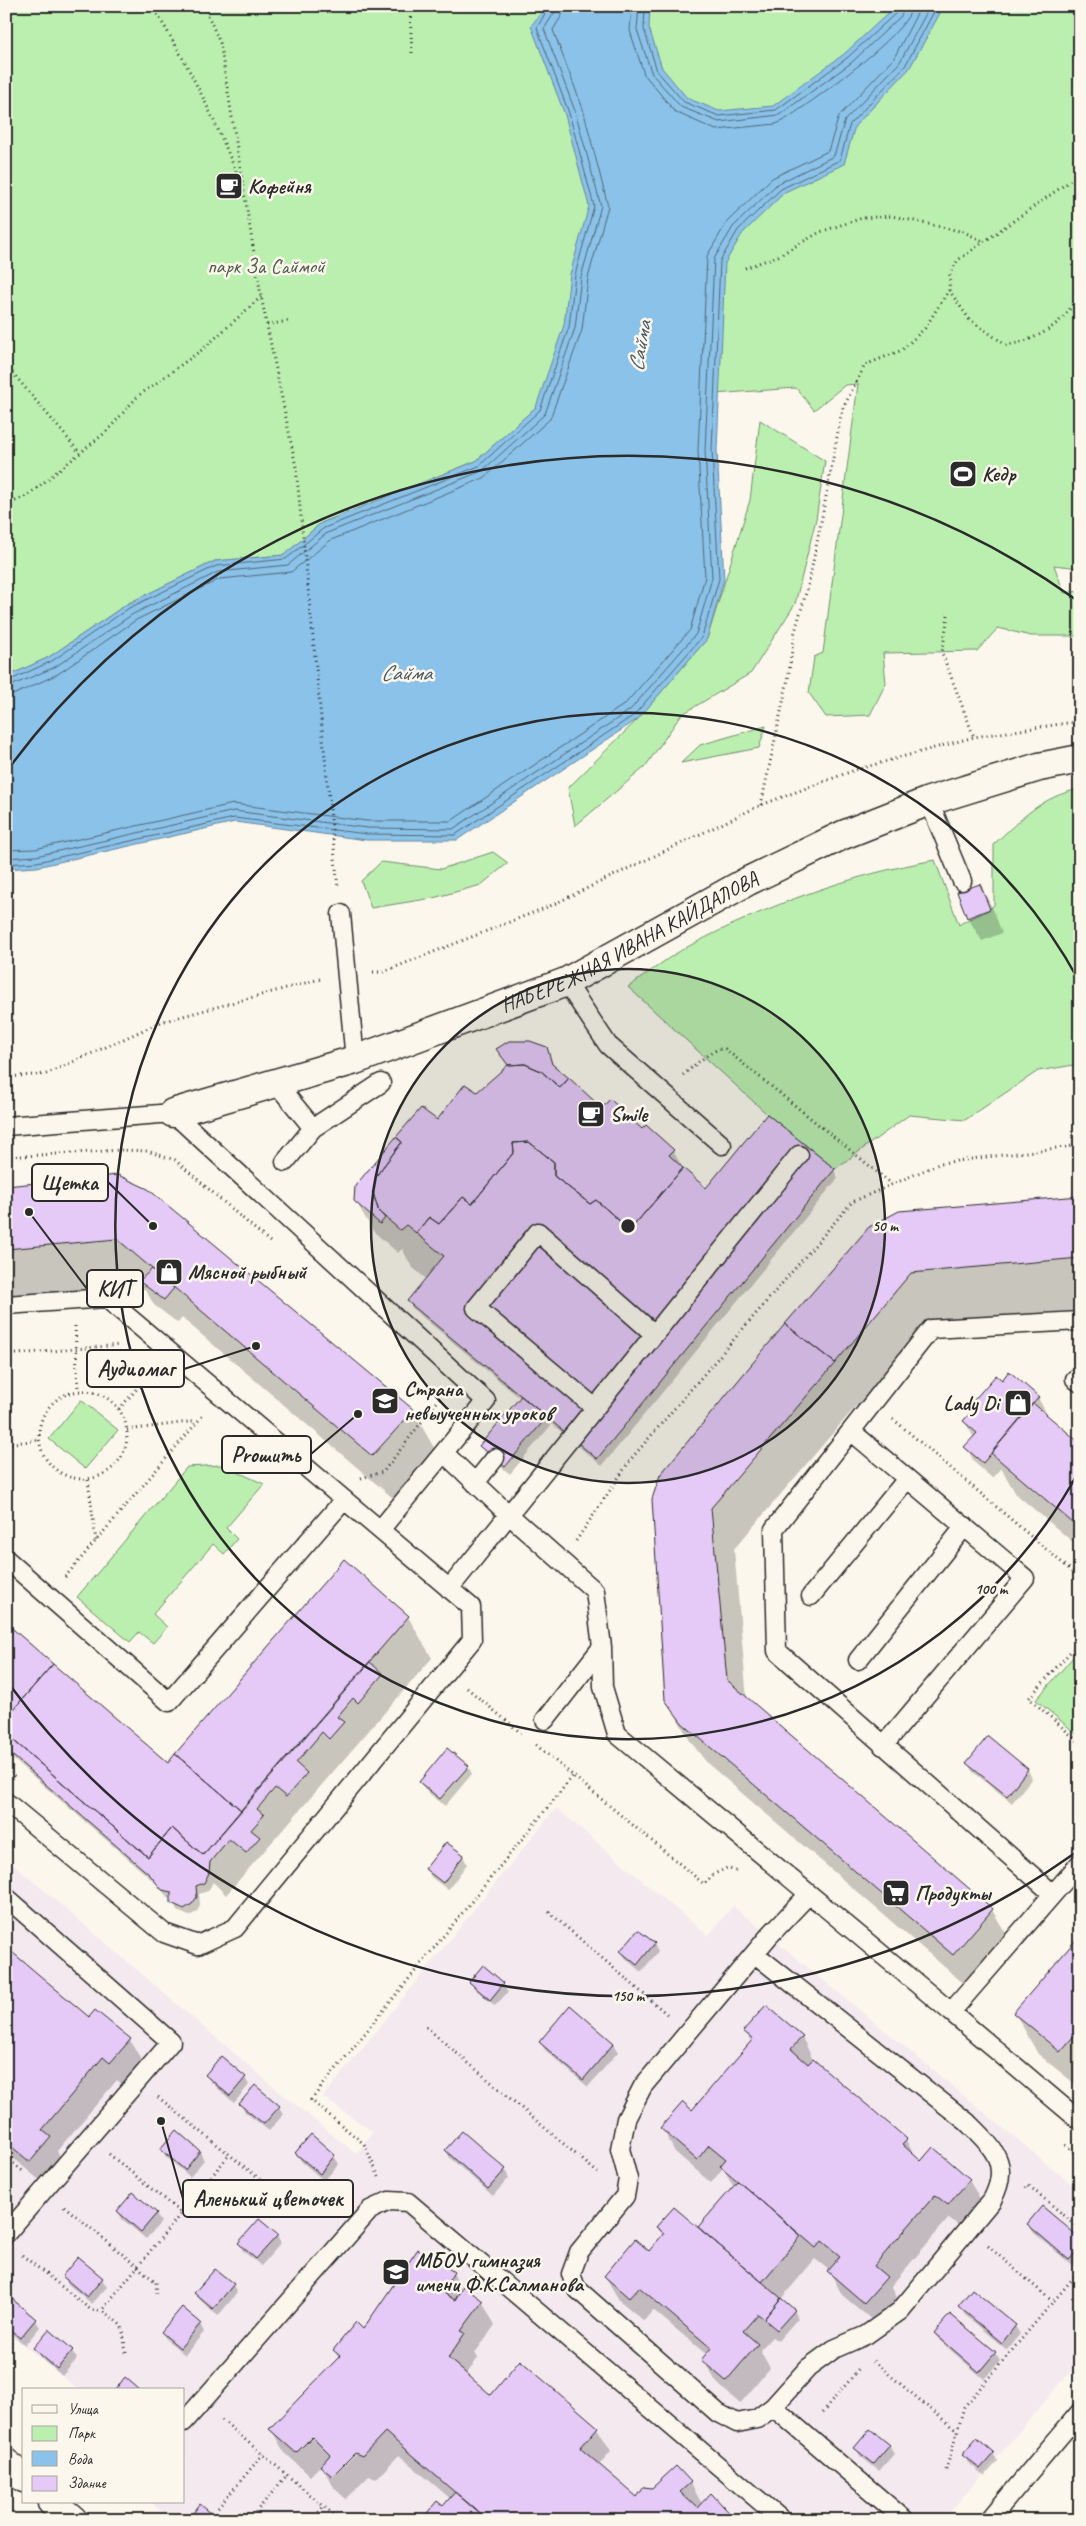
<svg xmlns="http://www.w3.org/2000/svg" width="1086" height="2526" viewBox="0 0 1086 2526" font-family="Caveat,sans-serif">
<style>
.built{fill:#f4e9ef}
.green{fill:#bbefaf;stroke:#738d6d}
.water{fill:#8bc2e9;stroke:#65869d}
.shadow{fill:#0003;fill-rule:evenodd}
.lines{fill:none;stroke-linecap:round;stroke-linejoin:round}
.shore{stroke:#516777;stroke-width:1}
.building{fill:#e5c9f7;stroke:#2b2b2b}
.service-casing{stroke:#2b2b2b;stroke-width:21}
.minor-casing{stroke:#2b2b2b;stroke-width:31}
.path{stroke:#2b2b2b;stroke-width:3;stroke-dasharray:1 4;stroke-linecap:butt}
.service{stroke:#fbf7ec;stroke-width:18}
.minor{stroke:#fbf7ec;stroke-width:28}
.ring{fill:none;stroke:#2b2b2b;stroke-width:2.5}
.labels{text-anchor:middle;stroke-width:5;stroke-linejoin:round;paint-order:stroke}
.poi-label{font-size:21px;font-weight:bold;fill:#2b2b2b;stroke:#fbf7ec;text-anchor:start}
.park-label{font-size:21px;fill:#4f5c4c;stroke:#fbf7ec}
.street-label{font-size:21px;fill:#2b2b2b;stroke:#fbf7ec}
.water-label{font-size:22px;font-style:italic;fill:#485864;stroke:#fbf7ec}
.centre{fill:#2b2b2b;stroke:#fbf7ec;stroke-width:2.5}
.ring-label{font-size:15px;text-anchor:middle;font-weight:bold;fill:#2b2b2b;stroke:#fbf7ec;stroke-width:5;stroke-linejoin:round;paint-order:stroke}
.leader{fill:none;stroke:#2b2b2b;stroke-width:2}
.callout-dot{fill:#2b2b2b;stroke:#fbf7ec;stroke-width:2}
.callout{fill:#fbf7ec;stroke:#2b2b2b;stroke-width:2}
.callout-label{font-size:22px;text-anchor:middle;font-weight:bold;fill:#2b2b2b}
</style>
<rect width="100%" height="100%" fill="#fbf7ec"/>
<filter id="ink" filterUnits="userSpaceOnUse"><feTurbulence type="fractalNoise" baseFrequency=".02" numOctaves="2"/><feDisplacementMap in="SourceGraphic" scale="10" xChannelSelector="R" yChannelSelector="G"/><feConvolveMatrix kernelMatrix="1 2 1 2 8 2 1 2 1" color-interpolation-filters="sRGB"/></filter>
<g filter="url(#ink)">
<path class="built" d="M556,1808L708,1936L733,1906L1080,2191V2319L1075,2325L1079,2362L943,2520H171L151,2502H184V2390H79L6,2331V1858L275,2088L356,2154L373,2132L323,2097Z"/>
<path class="green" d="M6,6H1080V568L1054,565L1064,593L1080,591V636H1031L998,628L977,651L883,653L886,683L870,715L826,717L809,693L814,657L823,653L858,384L845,385L814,410L796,388L536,407L476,461L321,523L284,555L215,561L127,604L49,657L6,677Z
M760,420L825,461L816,519L795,604L751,673L681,715L645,767L575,826L568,788L638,719L707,639L750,500Z
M766,726L759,748L681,763L700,745Z
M1080,789V1064L1038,1071L965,1120L909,1115L835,1169L767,1114L628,987C649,973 669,956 691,945C768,905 849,875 935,860L959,925C969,917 985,915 994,905V844C1021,819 1042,796 1080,789Z
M493,852L508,863L481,885L433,898L371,908L361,881L381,862L441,869Z
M81,1400L118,1430L85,1469L49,1439Z
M222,1465L264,1484L226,1528L237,1539L224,1554L213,1544L153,1614L167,1627L153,1643L139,1632L130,1642L77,1597L187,1467Z
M1080,1649V1737L1036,1700Z"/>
<path class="water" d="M546,6H650L649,28L662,68L687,98L719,111L773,106L844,54L896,6H944L909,69L855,126L844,164L785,192L742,234L725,263L717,450L724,579L707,639L638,719L457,840H366L235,822L37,867L6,869V677L49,657L127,604L215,561L284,555L321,523L476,461L536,407L564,325L570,274L589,206L565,115L531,26Z"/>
<path class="shadow" d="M980,885L993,909L1002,933L982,941L968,918L959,893Z
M546,1048L554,1067L602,1110L642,1131L673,1151L685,1172L706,1190L834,1170L838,1178L602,1466L552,1424L510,1474L485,1454L481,1446L520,1398L413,1309L408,1301L426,1279L412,1267L402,1249L398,1253L373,1231L355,1200L437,1122Z
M118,1177L413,1411L441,1460L401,1505L182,1318L178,1323L154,1305L145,1289L6,1300V1187Z
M1080,1197V1310L940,1322L864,1412L856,1406L734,1549L747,1700L992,1910L1016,1950L977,1995L707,1763L690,1741L667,1700L654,1499L786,1325Z
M1002,1381L1038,1398L1047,1414L1046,1416L1080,1445V1548L1016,1494L1001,1468L992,1478L975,1463L966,1447L974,1438L965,1422L971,1414L968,1409Z
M344,1561L408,1617L432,1658L226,1895L213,1882L208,1891L199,1894L200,1905L197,1912L189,1916L177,1911L173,1899L168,1898L157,1884L6,1753V1625L168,1764Z
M988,1738L1028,1770L1032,1778L1012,1803L972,1771L968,1763Z
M468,1766L472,1774L445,1806L425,1790L420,1782Z
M463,1856L467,1864L448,1890L431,1877L427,1869Z
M1080,1937V2088L1038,2054L1015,2013Z
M654,1944L658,1952L641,1972L626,1959L621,1951Z
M6,1949L90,2019L130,2040L143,2063L124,2086L117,2080L57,2151L63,2161L44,2184L6,2152Z
M483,1967L503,1984L508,1992L495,2006L475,1989L471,1982Z
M570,2007L613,2044L618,2052L588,2087L545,2050L540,2042Z
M745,2031L802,2037L814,2062L906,2140L916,2158L921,2163L969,2180L983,2204L962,2228L949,2218L891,2286L899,2301L878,2325L842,2295L829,2270L815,2259L781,2299L794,2310L798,2318L778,2341L772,2337L760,2350L770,2368L740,2404L717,2383L703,2360L707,2355L653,2310L644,2321L619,2300L605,2276L649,2252L663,2236L658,2227L698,2229L734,2187L723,2168L711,2183L675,2152L662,2128L692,2112L752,2043Z
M206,2075L245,2078L249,2085L234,2103L211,2082Z
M241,2104L279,2107L283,2115L269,2131L245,2112Z
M176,2132L200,2152L204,2160L190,2177L166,2157L162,2149Z
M311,2136L334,2156L339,2164L324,2181L301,2161L296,2153Z
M446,2150L505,2170L509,2178L493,2196L450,2158Z
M133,2194L156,2214L161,2222L146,2239L122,2219L118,2211Z
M1029,2224L1080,2240V2260L1074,2267L1033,2232Z
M277,2236L281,2243L261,2266L243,2251L239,2243Z
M453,2273L462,2290L482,2301L495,2325L475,2353L478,2358L466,2375L491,2397L597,2428L611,2451L599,2465L637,2498L653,2490L690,2482L702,2504L734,2520H424L437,2503L443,2508L451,2499L399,2455L376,2479L369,2476L346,2499L335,2489L321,2465L310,2476L284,2452L271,2429L339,2358L334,2350ZM359,2448L361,2449L337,2472V2469Z
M64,2276L102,2279L107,2287L92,2304L68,2284Z
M233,2285L237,2293L218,2316L200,2300L195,2293Z
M973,2290L1015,2326L1020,2334L1007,2350L964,2314L960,2306Z
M6,2306L35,2320L40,2327L25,2345L6,2329Z
M950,2316L995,2353L1000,2361L984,2379L940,2341L935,2334Z
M200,2324L204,2332L185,2355L167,2340L162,2332Z
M49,2331L72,2351L77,2359L62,2376L39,2356L34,2348Z
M870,2431L889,2446L894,2454L879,2471L860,2456L856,2448Z
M993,2454L998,2461L985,2476L968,2463L964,2455Z"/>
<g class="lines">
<path class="shore" d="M632,6L630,31L644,74L675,112L716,130L776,124L783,121C808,104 911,33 912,6
M639,6L637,30L652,74L681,107L719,122L779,115L851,63L901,16L905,6
M645,6L644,29L657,71L684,102L719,116L776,110L847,58L897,12L898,6
M6,682L52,661L129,608L216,566L286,559L324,528L479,466L540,410L569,327L575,275L594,206L569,113L537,28L549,6
M6,688L55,667L133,614L218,572L288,565L327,533L482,471L545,414L575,328L581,277L601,206L575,111L544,29L554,13L556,6
M6,695L15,694L58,674L136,620L220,579L291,572L331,540L484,478L550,419L582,330L588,278L608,206L583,109L553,30L562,15L563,6
M6,850L35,849L233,804L367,821H451L625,704L690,630L705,577L698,450L707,256L727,222L772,178L828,151L839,116L894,58L921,6
M6,858L36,856L234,811L367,828L453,829L630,710L696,634L712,578L705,450L714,259L733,227L777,184L834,156L845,120L900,62L930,6
M6,864L37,862L234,818L367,834L455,835L634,715L702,637L719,579L712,450L720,261L738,230L781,189L840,160L850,124L905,66L937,6"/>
</g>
<path class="building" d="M980,884L990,909L967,918L957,892Z
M509,1041H530L547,1047L552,1064L569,1078L560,1088L541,1071L525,1064L508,1065L496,1049Z
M525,1064L541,1071L560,1088L569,1078L602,1108L610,1099L642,1129L646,1125L674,1150L669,1155L683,1168L630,1230L596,1200L590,1204L554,1176V1162L529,1142L513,1143L514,1152L472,1204L463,1197L439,1224L429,1217L416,1233L406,1225L400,1230L379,1212L373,1193L376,1176L402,1142L396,1137L421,1108L437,1120L465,1084L477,1092L508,1065Z
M767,1114L835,1169L597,1459L407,1301L444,1256L416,1233L429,1217L439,1224L463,1197L472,1204L514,1152L513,1143L529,1142L554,1162V1176L590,1204L596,1200L630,1230L683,1168L706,1188Z
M396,1137L402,1142L376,1176L373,1193L379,1212L385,1218L380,1224L354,1201L355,1186Z
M118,1175L148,1189L414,1410L372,1456L117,1239L6,1249V1186Z
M1080,1196V1258L911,1273L835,1363L785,1324L869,1227L899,1211Z
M152,1269L174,1288L164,1300L139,1281Z
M785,1324L835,1363L711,1508L727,1680L993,1909L953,1955L682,1723L665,1700L652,1499L660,1475Z
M1009,1371L1039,1397L983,1463L964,1447L977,1433L963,1421L971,1412L967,1408L996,1375L1002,1380Z
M521,1396L547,1417L505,1467L479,1446Z
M1033,1403L1080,1443V1529L991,1453Z
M344,1559L409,1616L241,1810L175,1754Z
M6,1623L53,1664L6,1718Z
M370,1662L383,1674L358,1703L353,1698L337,1717L344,1722L329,1739L322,1732L296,1763L307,1773L286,1797L275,1788L257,1809L264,1815L251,1830L260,1837L246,1853L229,1839L210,1862L209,1873L204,1883L196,1886L197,1897L192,1904L184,1909L171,1903V1892L162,1890L150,1875L6,1750V1734L148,1857L172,1828L203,1855Z
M53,1664L168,1763L175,1754L241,1810L203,1855L172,1828L148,1857L6,1734V1718Z
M988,1736L1028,1769L1007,1796L966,1763Z
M447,1748L469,1766L440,1799L419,1782Z
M446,1842L464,1855L443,1883L425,1869Z
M638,1930L655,1943L637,1965L620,1951Z
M1080,1935V2029L1060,2052L1013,2013Z
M6,1947L89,2017L95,2010L131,2039L110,2063L103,2057L42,2130L51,2137L30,2162L6,2142Z
M483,1965L504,1983L490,2000L469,1982Z
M570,2005L614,2043L583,2080L539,2042Z
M766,2005L803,2036L791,2049L808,2064L813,2059L907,2139L902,2144L921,2161L933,2147L970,2179L948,2205L935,2195L874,2266L887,2277L864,2303L827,2271L840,2256L822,2241L816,2248L720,2166L726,2159L709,2145L697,2160L660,2128L683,2102L692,2110L753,2039L743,2031Z
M221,2056L246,2077L230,2096L205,2075Z
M255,2085L280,2106L264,2124L239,2104Z
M176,2130L200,2151L185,2170L160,2149Z
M462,2131L506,2169L488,2189L445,2150Z
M311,2134L335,2155L320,2174L295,2153Z
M738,2181L801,2236L762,2282L698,2227Z
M133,2192L157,2213L141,2232L117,2211Z
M1042,2206L1080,2238V2248L1069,2260L1027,2224Z
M674,2207L781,2298L764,2319L758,2314L743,2331L758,2344L726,2381L701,2360L711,2348L639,2287L629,2298L604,2276L635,2239L649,2251L664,2233L656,2227Z
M259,2219L278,2235L256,2259L238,2243Z
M418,2249L454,2272L442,2292L455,2300L463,2286L483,2301L461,2331L465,2333L448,2358L491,2395L520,2360L598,2427L580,2448L637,2497L644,2487L652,2488L676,2466L691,2482L680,2492L697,2508L711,2493L736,2520H487L385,2432L362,2456L355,2453L332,2476L320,2466L330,2455L312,2437L296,2453L269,2429L340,2356L333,2350L356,2322L363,2329Z
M78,2257L103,2278L87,2297L62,2276Z
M215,2269L234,2284L213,2309L194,2293Z
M972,2289L1016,2325L1002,2343L958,2306Z
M11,2298L36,2319L20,2338L6,2326V2304Z
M781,2298L795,2310L777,2330L764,2319Z
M182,2307L201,2323L180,2348L161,2332Z
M950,2314L996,2352L979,2372L934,2333Z
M49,2329L73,2350L57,2369L33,2348Z
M125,2377L140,2390H115Z
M870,2429L890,2445L874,2464L854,2448Z
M977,2438L994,2453L980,2469L962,2455Z
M455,2492L474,2508L487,2520L422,2519L437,2501L443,2506Z
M200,2504L219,2520H188Z"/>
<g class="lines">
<defs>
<path id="service" d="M929,801L962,881
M341,914L355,1060
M566,982L608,1045L722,1145
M276,1083L313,1128
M6,1126L173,1113L486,1401L380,1530
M285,1162L313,1128L381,1083
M6,1305L106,1298L471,1607L472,1640L235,1928L198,1945L164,1933L6,1802
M1075,1379L1080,1383
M594,1407L476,1308L538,1232L653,1333
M851,1431L1025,1578L883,1746
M444,1453L508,1514L595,1591L602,1647L603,1687L617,1734L951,2012L1080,1863
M475,1483L495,1458
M6,1559L169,1702L344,1500
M449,1589L799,1155
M811,1596L907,1479
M858,1660L965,1526
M545,1720L602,1647
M1053,1894L777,1651L774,1529L931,1329L1080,1321
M6,1897L171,2042L6,2234
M755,1954L967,2122C992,2147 1012,2163 992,2200L900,2311L866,2335L834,2349L808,2368L773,2407L757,2419L737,2423L718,2413L576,2288L571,2274L579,2252L625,2196L628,2179L620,2149L626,2119L643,2086L769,1936L808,1895
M951,2012L1080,2121
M773,2407L905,2520
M184,2422L370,2210L389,2201L408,2202L782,2520
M989,2520L1080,2412"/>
<g id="minor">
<path id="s1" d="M173,1113L355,1060L566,982L748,881L843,835L929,801L1039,767L1080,759"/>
<path d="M6,2463L24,2478"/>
<path d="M52,2502L73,2520"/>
</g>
</defs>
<use href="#service" class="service-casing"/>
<use href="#minor" class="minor-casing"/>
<path class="path" d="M152,6C187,61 215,120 240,181
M204,6L220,43L261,296L296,467L338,888
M282,6C306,7 425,16 438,6
M410,12L412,53
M745,268L778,256L820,232L862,218L892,216L964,232L983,241
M949,290L969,319L1006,345C1040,340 1065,323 1080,292
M267,325L288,321
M6,365L80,453
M6,505L27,496L106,432L138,396L203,349L261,297
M948,615L942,653L974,737
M761,805L788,679L794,635L809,582L824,507L842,410L865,365L902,350L925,328L949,290L950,273L958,260L1080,174
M373,972H383L550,906L761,805L855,770L974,737L1080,721
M683,1075C692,1068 714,1046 725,1049L892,1184
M6,1077L46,1074L161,1022L320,979
M6,1157L122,1150L147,1151L175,1160L270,1242
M75,1326L78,1390
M6,1355L120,1345
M39 1435a44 44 0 1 1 88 0a44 44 0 1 1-88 0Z
M119,1409L152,1372
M893,1419L1080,1578
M127,1430L196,1421
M6,1444L38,1440
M361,1478L383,1472L441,1397
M88,1480L96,1541
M576,1541L631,1459L852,1202L941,1163L1080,1145
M65,1577L204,1414
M1080,1641L1029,1698L1080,1743
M467,1688L521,1733
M536,1745L704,1884L714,1874L727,1868L738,1872
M6,1769L15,1777
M549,1912L669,2016
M426,2027L598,2173
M158,2097L266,2184
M1065,2145L1080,2158
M109,2154L181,2213
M6,2157L25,2173
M379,2177L364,2144L311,2100L573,1776
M1026,2188L1028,2185L1079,2228
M64,2206L156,2282L157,2297
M988,2246L1052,2301
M22,2255L91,2310H102
M126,2353L122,2326L102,2310L229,2155
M873,2361L958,2432
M822,2413L860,2368
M222,2420L340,2520
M6,2426L13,2432
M946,2470L964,2407L1080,2270
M218,2508L263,2454
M249,2520L287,2475
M312,2520L324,2506
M464,2520L474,2508"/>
<use href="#service" class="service"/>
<use href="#minor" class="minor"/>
</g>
</g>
<circle cx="628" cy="1226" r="257" fill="#2b2b2b" fill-opacity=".12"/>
<g class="ring">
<circle cx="628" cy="1226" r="257"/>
<path d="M1079 1471A513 513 0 1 1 1079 981"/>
<path d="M1075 1853A770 770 0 0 1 9 1684M9 768A770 770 0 0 1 1075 599"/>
</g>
<defs>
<symbol id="cafe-square" viewBox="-11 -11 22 22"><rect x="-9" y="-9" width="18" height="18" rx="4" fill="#2b2b2b" stroke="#fbf7ec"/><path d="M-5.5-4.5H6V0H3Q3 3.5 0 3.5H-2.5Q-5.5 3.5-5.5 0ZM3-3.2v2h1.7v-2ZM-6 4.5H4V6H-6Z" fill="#fff"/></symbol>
<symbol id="stadium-square" viewBox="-11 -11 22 22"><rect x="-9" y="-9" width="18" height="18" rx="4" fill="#2b2b2b" stroke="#fbf7ec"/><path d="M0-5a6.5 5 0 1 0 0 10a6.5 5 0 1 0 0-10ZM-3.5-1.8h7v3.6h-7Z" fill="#fff"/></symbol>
<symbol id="shop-square" viewBox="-11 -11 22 22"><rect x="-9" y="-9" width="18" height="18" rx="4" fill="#2b2b2b" stroke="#fbf7ec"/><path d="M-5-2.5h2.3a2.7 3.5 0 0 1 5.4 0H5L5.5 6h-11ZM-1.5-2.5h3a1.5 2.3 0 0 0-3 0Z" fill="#fff"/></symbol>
<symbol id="school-square" viewBox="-11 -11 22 22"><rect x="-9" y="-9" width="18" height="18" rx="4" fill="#2b2b2b" stroke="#fbf7ec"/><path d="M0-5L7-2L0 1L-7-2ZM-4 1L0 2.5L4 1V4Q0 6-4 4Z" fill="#fff"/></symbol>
<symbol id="supermarket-square" viewBox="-11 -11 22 22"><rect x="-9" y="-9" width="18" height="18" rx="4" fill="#2b2b2b" stroke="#fbf7ec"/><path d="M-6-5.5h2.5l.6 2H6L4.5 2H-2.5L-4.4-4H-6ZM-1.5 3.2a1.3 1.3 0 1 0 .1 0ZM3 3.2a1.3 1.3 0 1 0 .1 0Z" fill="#fff"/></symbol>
</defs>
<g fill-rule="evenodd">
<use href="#cafe-square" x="213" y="170" width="32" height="32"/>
<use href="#stadium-square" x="947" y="458" width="32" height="32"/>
<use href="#cafe-square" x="575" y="1098" width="32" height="32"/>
<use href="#shop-square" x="153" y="1256" width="32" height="32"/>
<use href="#school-square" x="369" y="1385" width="32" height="32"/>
<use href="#shop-square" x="1002" y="1387" width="32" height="32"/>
<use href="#supermarket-square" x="880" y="1877" width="32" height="32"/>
<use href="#school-square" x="380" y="2256" width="32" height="32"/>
</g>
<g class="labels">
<g class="poi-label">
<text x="248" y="193">Кофейня</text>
<text x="982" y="481">Кедр</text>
<text x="610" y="1121">Smile</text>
<text x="188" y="1279">Мясной рыбный</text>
<text x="404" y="1396">Страна<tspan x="404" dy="24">невыученных уроков</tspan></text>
<text x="999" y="1410" text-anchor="end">Lady Di</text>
<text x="915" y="1900">Продукты</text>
<text x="415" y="2267">МБОУ гимназия<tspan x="415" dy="24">имени Ф.К.Салманова</tspan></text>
</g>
<g class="park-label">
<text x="266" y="273">парк За Саймой</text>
</g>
<g class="street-label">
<text dy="7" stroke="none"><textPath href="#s1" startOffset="489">НАБЕРЕЖНАЯ ИВАНА КАЙДАЛОВА</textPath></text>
</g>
<g class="water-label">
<text transform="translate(639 346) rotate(-80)" y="8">Сайма</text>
<text x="406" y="680">Сайма</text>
</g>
</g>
<circle cx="628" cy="1226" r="8" class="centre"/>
<g class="ring-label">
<text x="885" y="1231">50 m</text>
<text x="991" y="1594">100 m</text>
<text x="628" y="2001">150 m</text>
</g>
<path class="leader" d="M153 1226L108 1182M29 1212L87 1289M256 1346L184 1369M358 1414L311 1454M161 2121L183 2199"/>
<g class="callout-dot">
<circle cx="153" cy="1226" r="5"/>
<circle cx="29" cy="1212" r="5"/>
<circle cx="256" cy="1346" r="5"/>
<circle cx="358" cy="1414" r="5"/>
<circle cx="161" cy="2121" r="5"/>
</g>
<g class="callout">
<rect x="32" y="1164" width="76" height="37" rx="5"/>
<rect x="87" y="1270" width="56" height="37" rx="5"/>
<rect x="87" y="1350" width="97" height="37" rx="5"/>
<rect x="222" y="1436" width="89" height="37" rx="5"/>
<rect x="183" y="2180" width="170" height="37" rx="5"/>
</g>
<g class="callout-label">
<text x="70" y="1190">Щетка</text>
<text x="115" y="1296">КИТ</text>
<text x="136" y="1376">Аудиомаг</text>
<text x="266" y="1462">Proшить</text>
<text x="268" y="2206">Аленький цветочек</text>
</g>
<rect width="1086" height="2526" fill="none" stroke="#fbf7ec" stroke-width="25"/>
<rect x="12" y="12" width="1061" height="2501" fill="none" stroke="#2b2b2b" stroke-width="2" filter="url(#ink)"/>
<rect x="22" y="2388" width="162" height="115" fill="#fbf7ec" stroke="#a8a59f"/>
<rect x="32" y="2405" width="25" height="8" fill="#fbf7ec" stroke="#a8a59f"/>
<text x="68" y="2414" font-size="15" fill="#2b2b2b">Улица</text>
<rect x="32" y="2426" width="25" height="15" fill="#bbefaf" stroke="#a8a59f"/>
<text x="68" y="2438" font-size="15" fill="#2b2b2b">Парк</text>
<rect x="32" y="2451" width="25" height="15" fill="#8bc2e9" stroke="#a8a59f"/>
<text x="68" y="2464" font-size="15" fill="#2b2b2b">Вода</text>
<rect x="32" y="2476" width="25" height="15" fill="#e5c9f7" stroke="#a8a59f"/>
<text x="68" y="2488" font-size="15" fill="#2b2b2b">Здание</text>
</svg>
